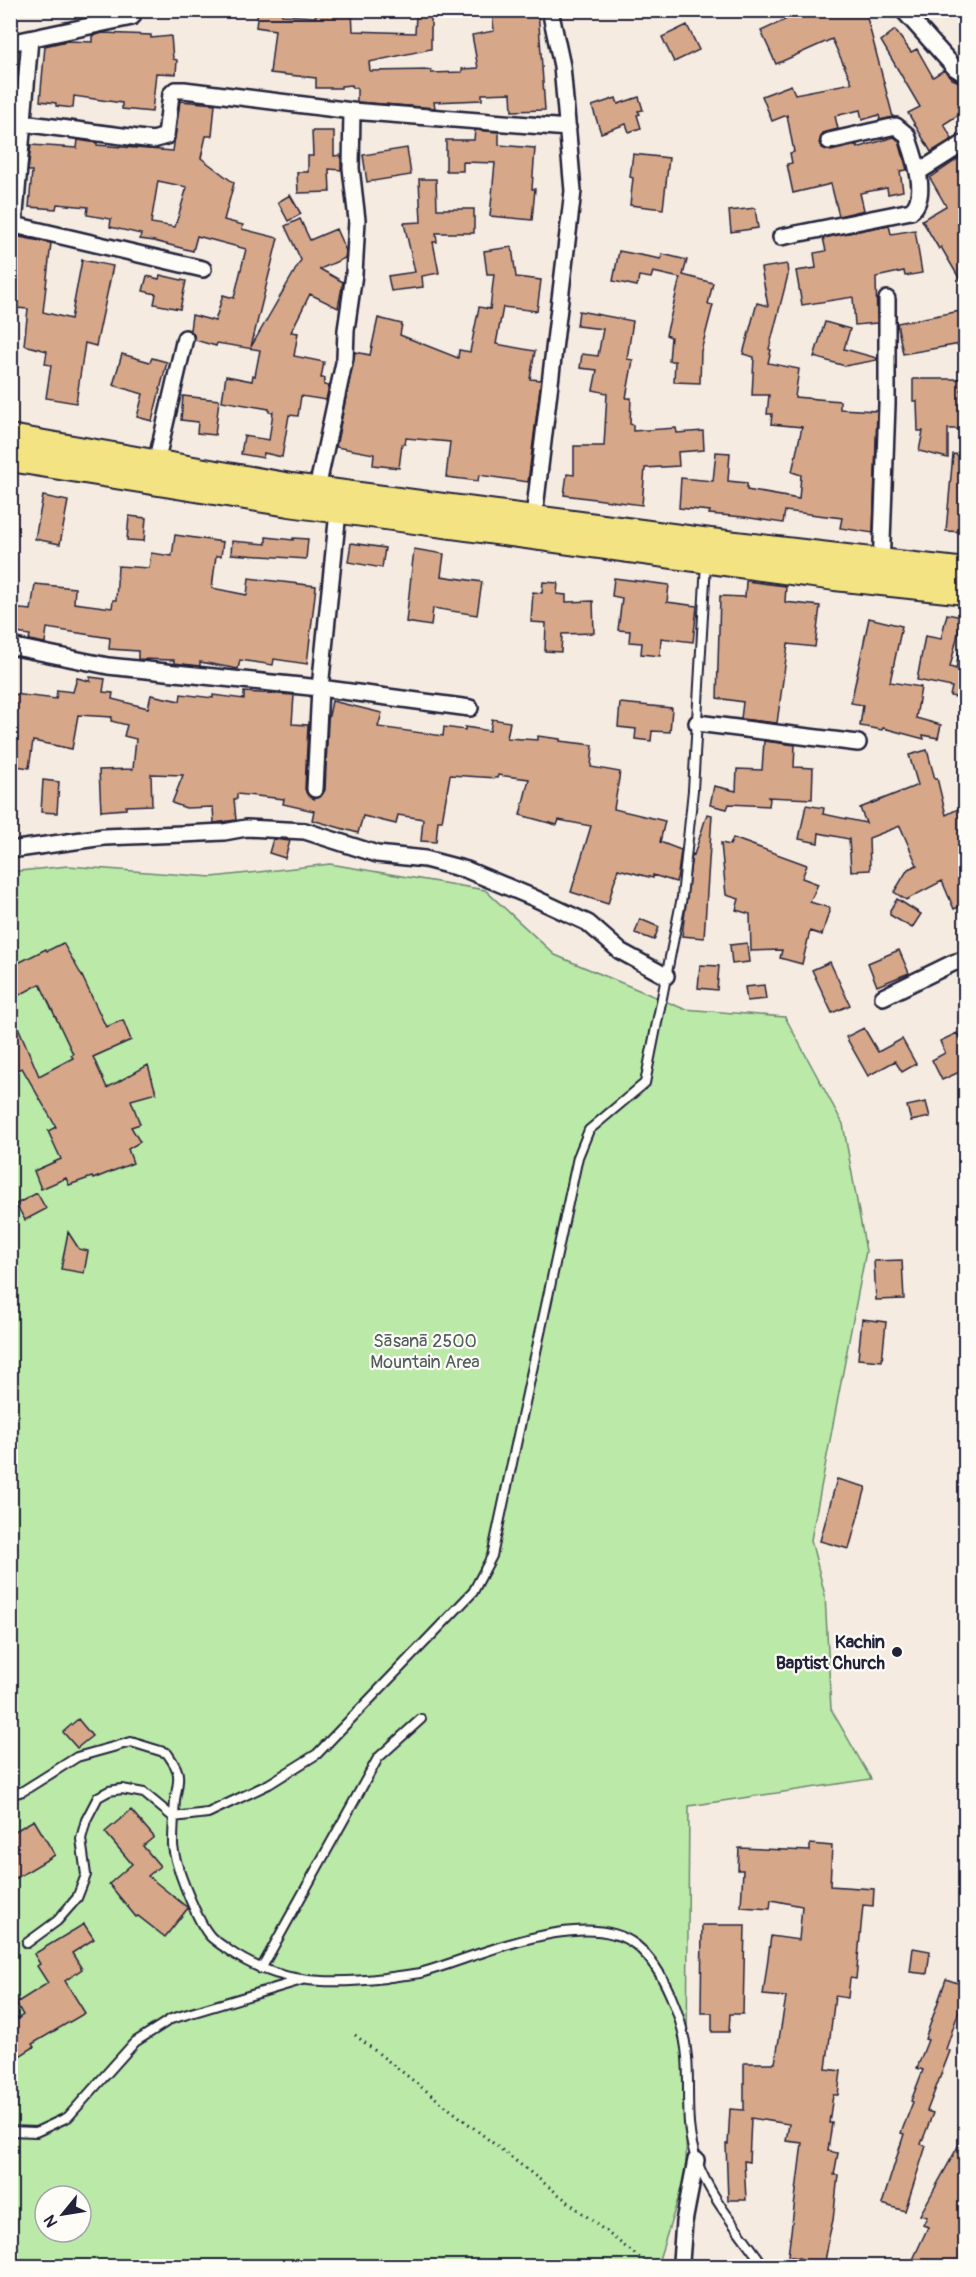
<svg xmlns="http://www.w3.org/2000/svg" width="976" height="2277" viewBox="0 0 976 2277" font-family="Pangolin,sans-serif">
<style>
.green{fill:#bae9a8;stroke:#6e8672;stroke-width:1.5;fill-rule:evenodd}
.building{fill:#d7a789;stroke:#22223b;stroke-width:1.5;fill-rule:evenodd}
.lines{fill:none;stroke-linecap:round;stroke-linejoin:round}
.service-casing{stroke:#22223b;stroke-width:12}
.minor-casing{stroke:#22223b;stroke-width:20}
.primary-casing{stroke:#22223b;stroke-width:28}
.path{stroke:#22223b;stroke-width:3;stroke-dasharray:1.5 4.5;stroke-linecap:butt}
.service{stroke:#fdfcf7;stroke-width:8}
.minor{stroke:#fdfcf7;stroke-width:15}
.primary{stroke:#f4e382;stroke-width:24}
.poi-dot{fill:#22223b;stroke:#fdfcf7;stroke-width:2}
.labels{text-anchor:middle;stroke-width:4.5;stroke-linejoin:round;paint-order:stroke}
.park-label{font-size:18px;fill:#505e5c;stroke:#fdfcf7}
.poi-label{font-size:18px;font-weight:bold;fill:#22223b;stroke:#fdfcf7;text-anchor:end}
</style>
<rect width="100%" height="100%" fill="#f5ebe1"/>
<filter id="ink" filterUnits="userSpaceOnUse"><feTurbulence type="fractalNoise" baseFrequency=".0167" numOctaves="2"/><feDisplacementMap in="SourceGraphic" scale="12" xChannelSelector="R" yChannelSelector="G"/><feConvolveMatrix kernelMatrix="1 2 1 2 8 2 1 2 1" color-interpolation-filters="sRGB"/></filter>
<g filter="url(#ink)">
<path class="green" d="M330,864L485,890L555,955L684,1009L785,1017L843,1124L866,1251L811,1540L825,1595L831,1709L871,1779L689,1806L686,2174L657,2266H11L10,872L68,866L212,877ZM45,2196H81V2232H45Z"/>
<path class="building" d="M258,10H281L282,15L316,17L315,14L352,11L353,31L415,33L416,16H431V49L369,62L370,71L431,70V73L462,72V69L478,68L472,35L494,31L492,10H538L545,110L512,111L511,93L482,94V100L434,102L435,108L357,102V88H352V85L341,86V88H316V78L270,73L275,30L256,27Z
M780,10H865L893,117L880,120L879,115L862,120L860,110L835,116L838,129L823,133L819,143L822,148L831,151L857,145V148L894,137L899,141L907,170L900,171L903,191L888,194L887,188L860,193L864,210L839,216L831,184L793,193L787,164L792,163L790,153L794,152L787,115L772,121L762,96L791,85L795,94L852,83L832,39L776,64L761,31L785,20Z
M687,25L699,50L674,62L662,37Z
M895,30L911,52L917,49L933,77L944,70L952,79L966,85V110L944,124L952,139L931,152L908,113L920,107L881,41Z
M103,33L151,35V38L171,36L173,59L177,60L176,74L156,73L152,112L122,109V103L74,96L73,108L56,106V103L40,101L45,46L67,41L92,42V36Z
M639,97L643,110L638,111L640,114L637,115L641,128L629,132L626,124L601,133L592,106L616,98L618,104Z
M180,101L215,104L212,136H206L201,158L234,183L224,220L243,225L242,229L278,238L251,347L301,260L285,226L300,219L310,240L336,229L346,251L345,258L320,269L343,282L338,308L310,294L291,332L298,333L294,356L324,362L321,378H325L324,385L329,386L326,400L301,396L298,416L289,415L282,457L264,453L263,458L241,454L244,436L269,440L273,412H269V409L222,401L226,376L252,381L253,375L255,376L260,350L217,343L216,346L195,340L194,335L190,330L192,315L215,321L223,295L234,298L246,249L197,236L193,251L154,241L140,239L141,234L110,227L111,219L87,215L88,207L57,204L56,209L29,207L32,171H28L31,145L77,148L78,140L97,143V145L173,151ZM158,181L187,187L175,227L151,223Z
M475,130L499,132V145L535,148L532,189H535L532,220L490,216L495,163L463,162V171H446V140H474Z
M312,131H334V156L341,155V170L329,169L330,192L298,193L297,172H308V156H313Z
M407,148L411,175L367,182L363,155Z
M633,154L669,158L663,209L630,205L633,178L630,177Z
M961,157L966,165V290L941,247L939,249L922,220L946,206L930,178Z
M419,179H436L437,209H474V233H436L437,242H433L439,273L422,276L423,287L391,291L388,276L415,272L404,223L421,222Z
M290,195L301,214L288,221L278,202Z
M755,208L758,228L731,232L729,211Z
M889,225L891,234L915,230L922,273L905,276L904,271L876,277L877,323L855,325L853,297L802,305L796,271L816,268L814,253L826,251L823,238Z
M14,236L51,243L43,312L71,319L82,260L113,266L96,346L85,343L76,403L46,398L51,365L45,364L47,351L24,345L28,309L16,308L18,285L10,284Z
M512,247L516,277L541,280L537,311L503,307L496,344L535,351L530,379L541,380L528,482L479,475L478,481L446,477L450,442L406,438L405,444H402L399,468L373,465L374,454L336,447L355,352L370,355L378,318L402,324L400,335L458,358L459,350L470,352L479,307L490,309L494,274H487L484,251Z
M619,251L661,259L662,254L687,260L683,275L713,283L708,304L713,305L701,351L700,383L674,382L675,361H669L671,337L666,335L680,278L653,272L651,278L639,276L637,286L613,281Z
M787,264L788,275L769,349L771,350L768,363L799,369L795,397L840,401V409L877,411L873,533L840,528L842,518L785,511L783,523L744,517L709,514L710,511L679,508L681,478L713,481L716,452L730,453L728,481L747,483V490L799,499L801,475L792,472L802,427L771,424L772,414H767L769,395H752L754,357L743,354L757,303L768,306L761,268Z
M160,275L186,281L180,309L154,304L156,294L143,291L147,276L159,279Z
M966,310V343L903,354L897,323Z
M579,311L633,321L627,359L633,360L626,398H631L630,424L633,425V431L676,428L677,433L703,431L704,450L678,452L679,466L645,468L642,505L564,495L567,474L574,475V446H604L607,393L593,390L597,370L580,368L582,354L598,356L603,329L577,326Z
M825,322L850,329L844,349L877,358V360L845,366L814,357Z
M122,354L150,362L152,358L167,362L152,421L137,417L143,394L113,385Z
M913,379H961V406H966V429H948V458L919,451L923,431H918L917,401H913Z
M183,396L219,400L215,435L197,433L198,422L181,420Z
M953,454L966,456V532L946,531Z
M43,496L68,501L60,544L35,539Z
M129,516L146,518L144,541L127,540Z
M175,535L223,542L221,556H216L212,588L247,595L249,578L316,586L307,664L274,659L273,665L240,660L238,669L200,662V666L174,663V660L138,659V651L109,649L110,638L47,628L45,643L29,640L30,635L10,632V608L31,610L35,584L75,588L74,603L112,608L113,600H116L118,566L149,568L151,553L172,556Z
M266,537L293,540V538L308,539L306,559L231,554L232,541L266,544Z
M351,543L385,548L382,568L348,562Z
M414,549L444,554L441,576L482,582L477,615L433,608L431,626L406,622Z
M614,578L669,585L667,602L697,606L693,642L661,638L660,656L641,654L642,643L629,642L630,631L618,630L622,598L612,596Z
M746,581L786,586L785,602L820,606L815,647L788,644L777,723L741,719L743,702L717,698L720,596L745,597Z
M543,582L558,583L557,594L566,595V602L593,601L594,633L562,634L561,652L545,651L546,623L531,622L533,592L542,593Z
M947,614L962,617L950,667L956,669L959,652H966V699L950,696L952,687L917,680L925,636L941,639Z
M869,618L902,626L890,682L921,687L916,718L941,725L938,738L923,735L924,739L883,728L882,730L860,726L863,705L851,703Z
M90,677L105,679L103,692L113,693L112,699L148,708L151,695L180,701L181,694L213,698V695L244,699V692L294,695L292,724L308,725L305,789L307,794L314,799L320,797L325,790L328,720L332,701L382,713L378,727L443,736L444,727L465,730V727L490,731L492,719L510,722L507,738L538,740V736L560,739V741L593,745L591,767L620,772L614,809L665,821L660,842L681,850L678,874L676,882L653,875V878L618,869L608,904L571,892L591,826L559,820L557,825L520,815L529,779L498,775L497,778L450,775L442,821H438L436,842L421,841L423,819L398,815L396,824L363,816L358,833L312,820L314,811L283,804L284,799L237,794V799H234L236,820L214,823L213,807L186,808L172,803L183,775L151,774L152,805L126,806V809L101,811L99,770L133,769L136,739L124,736L127,725L111,721L112,717L78,715L72,749L33,741L29,768L10,765L14,728L10,727L14,694L56,699L57,690L73,692L77,678L90,681Z
M620,703L672,708L670,732L652,731L651,741L635,739L636,729L618,727Z
M764,741L795,745L794,767L813,768L812,799L768,797L770,799L769,806L729,804L727,809L710,805L714,786L736,791L737,769L762,770Z
M927,750L935,779L937,778L946,815L966,805V904L954,909L942,881L906,900L894,892L908,869L917,865L900,826L869,838L870,870L851,871L849,839L819,833L818,843L799,839L806,805L824,808L823,814L866,823L860,808L918,785L909,755Z
M43,780L59,782L57,813L41,812Z
M707,814L712,815L704,938L682,936L692,854L694,855Z
M733,838L807,865L802,878L818,884L810,902L830,908L822,935L810,931L802,964L780,958L782,950L751,951L750,914L736,910L739,899L726,895L721,843L730,845Z
M273,839L290,841L285,858L269,853Z
M897,899L921,914L912,928L890,915V910Z
M640,919L659,927L654,940L635,933Z
M63,943L82,976L106,1027L123,1020L131,1040L93,1057L107,1088L148,1065L156,1093L131,1100L140,1124L131,1127L140,1142L128,1149L133,1163L93,1179L92,1177L69,1185L66,1178L41,1189L34,1171L61,1159L48,1131L56,1127L22,1068L10,1073V1008L39,1076L73,1058L71,1055L73,1054L40,984L10,1000V967L46,949L47,951Z
M747,943L749,962L732,964L730,945Z
M899,950L909,973L877,986L868,963Z
M830,962L850,1005L832,1013L812,970Z
M700,965L719,966L717,990L698,988Z
M764,985L766,999L747,1001L745,987Z
M864,1028L878,1052L902,1039L916,1064L902,1072L895,1061L868,1076L846,1037Z
M957,1033L966,1050V1069L942,1080L932,1060L945,1053L940,1041Z
M926,1102L930,1117L911,1121L907,1106Z
M37,1193L46,1209L25,1220L16,1204Z
M68,1232L79,1249L88,1251L84,1273L61,1269Z
M902,1260L904,1299L876,1300L874,1261Z
M862,1319L886,1322L882,1361L858,1359Z
M837,1479L866,1487L849,1549L820,1541Z
M78,1719L92,1736L77,1748L63,1732Z
M131,1810L154,1837L143,1846L160,1866L148,1876L188,1908L165,1937L138,1916L136,1917L109,1884L132,1864L105,1832Z
M34,1820L55,1855L10,1882V1834Z
M810,1844L832,1846L830,1886L874,1889L873,1906L863,1905L856,1979L850,1978L848,1998L835,1996L826,2069L841,2071L838,2095H833L829,2123H832L828,2151L838,2153L834,2175H838L833,2220L827,2245H828L825,2261L820,2260L819,2266H799L800,2258L788,2256L802,2143L786,2141L789,2124L751,2118L749,2162L744,2161L746,2200H728L726,2144H728L730,2109L744,2110V2063H775L786,1997L763,1995L771,1936L799,1940L802,1906L771,1900L770,1909L741,1907L743,1870H738L739,1848L810,1851Z
M84,1924L94,1939L72,1953L82,1969L65,1981L85,2013L32,2044L34,2047L10,2062V2024L23,2015L16,2003L48,1983L37,1966L40,1964L34,1954Z
M702,1925H745L743,2014H730L729,2032H712V2013H701Z
M913,1948L930,1951L927,1974L910,1972Z
M946,1979L966,1986V1990L946,2049L950,2051L927,2111L933,2113L921,2144L926,2146L905,2211L882,2204L904,2134L901,2133L913,2102L911,2101L923,2070L917,2068L928,2040L925,2039Z
M966,2132V2237L961,2247L966,2249V2266H910L928,2227L923,2225L927,2217L920,2215Z"/>
<g class="lines">
<defs>
<path id="service" d="M10,1795L23,1791L77,1757L131,1742L167,1753C171,1759 178,1768 178,1775C179,1783 176,1792 175,1800C174,1815 173,1830 173,1845C174,1863 198,1924 211,1937C215,1941 222,1945 227,1949C275,1984 328,1985 385,1978C396,1976 408,1975 420,1973C475,1958 586,1905 636,1945C664,1968 684,2021 687,2057C690,2091 684,2128 697,2161C710,2198 742,2234 764,2266
M27,1943L57,1921L77,1898L86,1875L81,1839L86,1820L98,1797L109,1791L122,1789L144,1793L173,1817L208,1813L269,1784L317,1754L473,1592L492,1556L578,1157L589,1130L645,1083L682,897L693,790L706,563
M261,1969L378,1758L421,1719
M10,2131L36,2132L68,2117L135,2042L171,2019L302,1980"/>
<path id="minor" d="M903,10L955,68L966,75
M10,43L132,17
M22,123L153,140L166,136L171,94L175,90H184L352,111L568,128
M920,171L966,142
M10,224L203,269
M14,225L30,39
M781,237L911,211C930,196 913,153 907,135L896,126L829,141
M156,463L185,338
M317,489L345,358L346,330L354,274L357,220L351,168L352,111
M533,525L573,191L562,66L550,10
M881,569L887,404V299
M10,646L108,666L320,688L470,708
M697,723L858,743
M315,789L320,688L339,502
M10,850L104,837L182,834L224,832L246,828L305,831L377,854L425,859L467,870L532,897L588,923L620,951L666,976
M883,997L953,963L966,959
M682,2266L681,2261L684,2222L696,2160"/>
<path id="primary" d="M10,437L291,486L710,541L966,571
M10,459L289,504L835,578L966,592"/>
</defs>
<use href="#service" class="service-casing"/>
<use href="#minor" class="minor-casing"/>
<use href="#primary" class="primary-casing"/>
<path class="path" d="M355,2035L650,2266"/>
<use href="#service" class="service"/>
<use href="#minor" class="minor"/>
<use href="#primary" class="primary"/>
</g>
</g>
<circle class="poi-dot" cx="897" cy="1652" r="6"/>
<g class="labels">
<g class="park-label">
<text x="425" y="1347">Sāsanā 2500<tspan x="425" dy="21">Mountain Area</tspan></text>
</g>
<g class="poi-label">
<text x="885" y="1648">Kachin<tspan x="885" dy="21">Baptist Church</tspan></text>
</g>
</g>
<rect width="976" height="2277" fill="none" stroke="#fdfcf7" stroke-width="36"/>
<rect x="18" y="18" width="940" height="2241" fill="none" stroke="#22223b" stroke-width="2" filter="url(#ink)"/>
<g transform="translate(63 2214) rotate(240)"><circle r="28" fill="#fdfcf7" stroke="#a5a5ac" stroke-width="1.5"/>
<path d="M0-4.5L10 22L0 15L-10 22Z" fill="#22223b"/>
<text y="-9" font-size="16" font-weight="bold" text-anchor="middle" fill="#22223b">N</text>
</g>
</svg>
